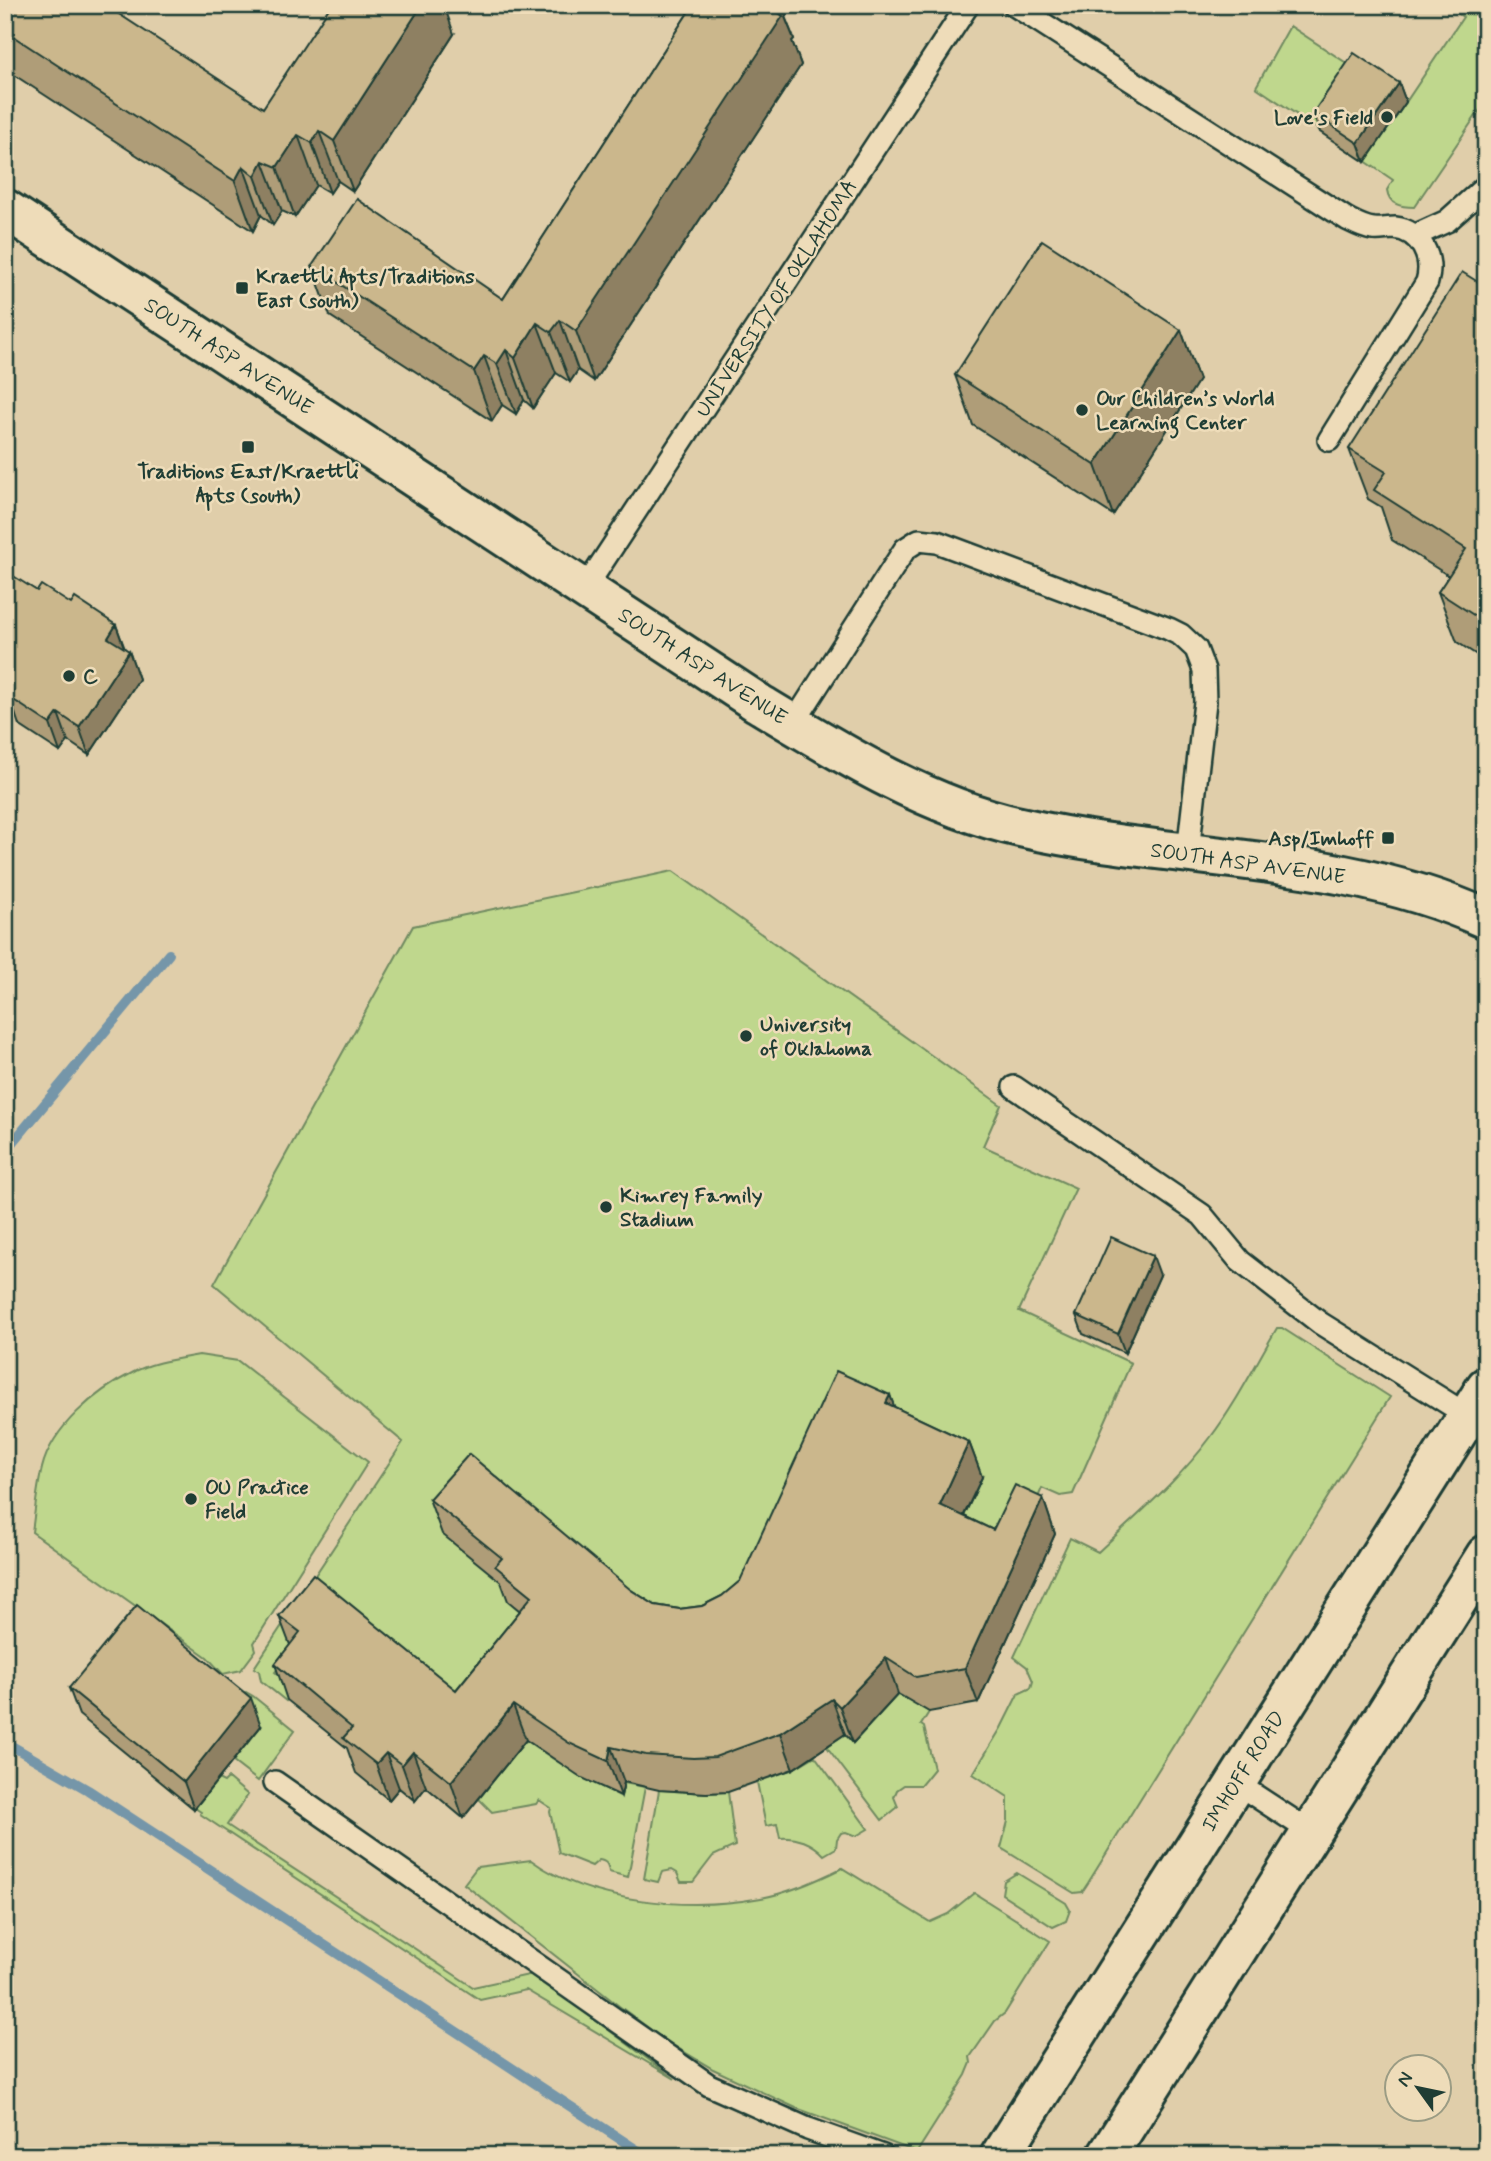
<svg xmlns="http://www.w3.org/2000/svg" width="1491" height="2161" viewBox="0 0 1491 2161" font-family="Mynerve,sans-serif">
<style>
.built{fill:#e0ceaa;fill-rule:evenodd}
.green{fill:#bfd78d;stroke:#6f8a60;stroke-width:2}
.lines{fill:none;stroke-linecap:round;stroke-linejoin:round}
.stream{stroke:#7596a9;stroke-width:10}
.service-casing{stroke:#1f3d34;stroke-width:26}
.minor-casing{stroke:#1f3d34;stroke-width:44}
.secondary-casing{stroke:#1f3d34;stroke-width:44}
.service{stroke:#eedcb9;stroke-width:21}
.minor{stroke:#eedcb9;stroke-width:38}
.secondary{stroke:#eedcb9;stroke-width:38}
.wall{fill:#af9d78;stroke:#1f3d34;stroke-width:2}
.shaded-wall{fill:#8e8062;stroke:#1f3d34;stroke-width:2}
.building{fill:#cbb78c;stroke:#1f3d34;stroke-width:2}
.poi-dot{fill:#1f3d34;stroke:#eedcb9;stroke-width:2.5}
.labels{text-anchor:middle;stroke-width:5;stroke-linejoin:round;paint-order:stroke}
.poi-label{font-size:21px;font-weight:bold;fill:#1f3d34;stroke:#eedcb9;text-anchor:start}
.street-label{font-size:21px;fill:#1f3d34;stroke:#eedcb9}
</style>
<rect width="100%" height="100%" fill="#eedcb9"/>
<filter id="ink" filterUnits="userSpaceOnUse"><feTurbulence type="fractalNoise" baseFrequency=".0143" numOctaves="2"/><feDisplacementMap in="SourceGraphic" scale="14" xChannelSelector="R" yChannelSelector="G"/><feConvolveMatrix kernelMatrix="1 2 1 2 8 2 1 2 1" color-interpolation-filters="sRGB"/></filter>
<g filter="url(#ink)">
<path class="built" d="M5,5H1486V2156H5ZM1396,2066H1438V2108H1396Z"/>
<path class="green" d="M1446,5H1486V101L1414,207C1401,207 1389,205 1387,190L1393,180L1256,87L1290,26L1406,102L1463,17Z
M673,871L1001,1105L983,1146L1076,1188L1019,1311L1131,1363L1073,1494L1060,1496L1042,1488L1028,1521L902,1695L929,1712L921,1725L924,1727L934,1769L921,1785H904L897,1790L894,1797L898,1807L882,1820L827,1747L843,1733L853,1742L925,1598L982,1477L753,1616L515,1593L545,1631L515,1732C548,1757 582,1778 620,1796L624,1783L645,1787L628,1877L609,1872C608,1865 607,1861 599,1860L592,1866L559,1853L550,1812L551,1808L539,1800L536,1804L492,1812L479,1799L510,1759L326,1610L275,1672L296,1689L286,1701L261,1681L259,1671L254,1668L403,1442L214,1284L413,926Z
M1277,1328H1282L1390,1397L1088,1883L1082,1892L1074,1893L1001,1848L1008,1821V1797L973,1774L1001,1728L1018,1694L1031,1688L1033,1681L1027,1667L1014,1657L1070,1538L1098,1552C1136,1516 1179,1480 1210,1438C1236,1404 1255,1365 1277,1328Z
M199,1355L238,1361L368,1462L254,1643L256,1650L241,1670L223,1674L207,1657L32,1532C35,1511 37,1488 42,1468C52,1427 96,1391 132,1373C152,1362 177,1359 199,1355Z
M246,1692L253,1696L295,1730L258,1781L232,1761L241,1693Z
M815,1756L868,1829L856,1836L846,1832L841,1833L837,1839L836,1848L824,1855C813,1843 796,1836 780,1838L777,1824L766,1826L757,1782L793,1769Z
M228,1778L248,1795L227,1825L473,1987L533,1974L675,2079L526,1990L480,2000L200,1814L201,1812L195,1808L218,1779L224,1782Z
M659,1790L706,1793L728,1792L735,1846L713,1856L693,1882H681L677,1873L672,1870L662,1872L658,1882L644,1879Z
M531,1860C591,1904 690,1911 761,1898C789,1893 816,1881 842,1868L930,1922L948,1914L974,1893L1050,1941L1005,2013L995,2021L970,2057L971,2063L966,2075L917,2152L796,2108L713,2069L666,2041L619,2006L464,1884L477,1867Z
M1017,1873L1066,1903L1070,1910L1066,1921L1053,1927L1002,1894L1004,1881Z"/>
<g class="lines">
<path class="stream" d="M5,1152L169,954
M5,1739L10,1745L88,1790L646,2156"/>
<defs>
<path id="service" d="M1014,5L1347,219C1355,223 1364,228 1373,229C1380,230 1387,228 1395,228C1421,231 1434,258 1427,282L1329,440
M1414,236L1447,221L1486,186
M584,590L968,5
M793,724L905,549L919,540L937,542L1169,629L1181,635L1196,649L1204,670L1205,702L1188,852
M1014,1087L1202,1215L1240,1261L1320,1323L1486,1427
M275,1782L709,2085L808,2129L883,2156
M1236,1783L1311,1832"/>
<path id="minor" d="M5,209L758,703C839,752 926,806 1020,827C1174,862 1339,852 1486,919"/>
<path id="secondary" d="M1000,2156L1486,1387
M1107,2156L1486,1555"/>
</defs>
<use href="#service" class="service-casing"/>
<use href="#minor" class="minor-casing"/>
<use href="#secondary" class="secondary-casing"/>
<use href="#service" class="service"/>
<use href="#minor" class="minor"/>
<use href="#secondary" class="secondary"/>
</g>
<path class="wall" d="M5,5L263,108L454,34L353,191L338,181L330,193L316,185L295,217L282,211L273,225L261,215L253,231L5,69Z
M693,5H793L785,17L794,39L792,41L801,65L594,381L578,370L570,382L556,373L533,408L524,400L516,414L502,405L492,421L330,316L312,266L503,299Z
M1478,5H1486V25Z
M1399,83L1406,102L1365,162L1320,132L1313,113Z
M1486,287V661L1457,642L1438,592L1449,576L1392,540L1381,507L1368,499L1349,449Z
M1181,330L1199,380L1113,515L973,425L955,375Z
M5,574L37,591L71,604L116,625L125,649L129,651L139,679L89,755L68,741L60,752L19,725L15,713L5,707Z
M1160,1275L1125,1353L1083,1334L1076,1315Z
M890,1395L894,1407L969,1442L982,1477L964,1516L993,1530L1043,1498L1055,1534L978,1703L929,1712L898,1694L853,1743L845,1734L793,1769L728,1792L706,1793L659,1790L624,1782L621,1796L582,1778L526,1740L463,1818L426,1787L415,1801L399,1788L389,1800L356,1773L347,1748L287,1700L275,1664L290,1645L279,1616L456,1690L520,1611L508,1601L501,1582L442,1534L429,1499L631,1590L655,1605L679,1609L702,1606L722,1596L740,1581Z
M69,1688L261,1726L194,1809L79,1715Z"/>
<path class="shaded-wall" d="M422,5H444L454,34L353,191L334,141Z
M765,5H793L785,17L794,39L792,41L801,65L594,381L576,331Z
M1399,83L1406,102L1365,162L1358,143Z
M319,131L338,181L330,193L312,143Z
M298,135L316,185L295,217L277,167Z
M263,161L282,211L273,225L255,176Z
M243,166L261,215L253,231L235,181Z
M560,320L578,370L570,382L551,332Z
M537,323L556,373L533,408L515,358Z
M1181,330L1199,380L1113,515L1095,465Z
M506,350L524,400L516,414L497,364Z
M484,356L502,405L492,421L474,371Z
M116,625L126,653L108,638Z
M129,651L139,679L89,755L79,727Z
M58,713L68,741L60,752L50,724Z
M1153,1256L1160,1275L1125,1353L1118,1334Z
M890,1395L903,1430L886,1403Z
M969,1442L982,1477L952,1540L940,1505Z
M1043,1498L1055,1534L978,1703L965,1668Z
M886,1658L898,1694L853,1743L840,1707Z
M251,1698L261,1726L194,1809L184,1782Z
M832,1699L845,1734L793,1769L780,1733Z
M513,1705L526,1740L463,1818L451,1782Z
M611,1747L624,1782L621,1796L608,1761Z
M413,1752L426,1787L415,1801L402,1765Z
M386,1753L399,1788L389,1800L376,1764Z"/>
<path class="building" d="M5,5H105L263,108L331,5H422L334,141L319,131L312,143L298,135L277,167L263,161L255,176L243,166L235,181L5,31Z
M693,5H767L783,16L576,331L560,320L551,332L537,323L515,358L506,350L497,364L484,356L474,371L312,266L357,199L503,299Z
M1354,53L1399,83L1358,143L1313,113Z
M1042,240L1181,330L1095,465L955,375Z
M1462,272L1486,287V623L1438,592L1466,549L1374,490L1386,472L1349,449Z
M7,572L37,591L41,585L71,604L75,598L116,625L108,638L129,651L79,727L58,713L50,724L9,697L13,691L5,686V574H6Z
M1111,1237L1153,1256L1118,1334L1076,1315Z
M836,1371L890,1395L886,1403L969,1442L940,1505L993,1530L1015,1485L1043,1498L965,1668L916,1677L886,1658L840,1707L832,1699L780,1733L715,1757L693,1758L646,1755L611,1747L608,1761L569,1743L513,1705L451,1782L413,1752L402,1765L386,1753L376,1764L343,1738L352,1728L275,1664L300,1632L279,1616L313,1574L456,1690L532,1596L495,1566L502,1558L429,1499L469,1454L631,1590L655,1605L679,1609L702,1606L722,1596L740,1581Z
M137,1605L251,1698L184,1782L69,1688Z"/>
</g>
<g class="poi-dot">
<circle cx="1387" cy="117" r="7"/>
<rect x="235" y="281" width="14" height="14" rx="3.5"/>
<circle cx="1082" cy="410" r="7"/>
<rect x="241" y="440" width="14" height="14" rx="3.5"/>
<circle cx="69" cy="676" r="7"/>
<rect x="1381" y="831" width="14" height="14" rx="3.5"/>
<circle cx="746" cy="1036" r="7"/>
<circle cx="606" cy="1207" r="7"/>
<circle cx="191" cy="1499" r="7"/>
</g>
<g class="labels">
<g class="poi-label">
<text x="1373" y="124" text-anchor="end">Love's Field</text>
<text x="256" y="283">Kraettli Apts/Traditions<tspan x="256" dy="24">East (south)</tspan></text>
<text x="1096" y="405">Our Children’s World<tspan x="1096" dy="24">Learning Center</tspan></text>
<text x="248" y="478" text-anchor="middle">Traditions East/Kraettli<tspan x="248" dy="24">Apts (south)</tspan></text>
<text x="83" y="683">C</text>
<text x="1374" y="845" text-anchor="end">Asp/Imhoff</text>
<text x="760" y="1031">University<tspan x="760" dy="24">of Oklahoma</tspan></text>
<text x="620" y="1202">Kimrey Family<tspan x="620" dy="24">Stadium</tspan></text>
<text x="205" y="1494">OU Practice<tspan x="205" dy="24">Field</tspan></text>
</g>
<g class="street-label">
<text transform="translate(776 298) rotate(-57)" y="7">UNIVERSITY OF OKLAHOMA</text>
<text transform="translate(229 356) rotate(33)" y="7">SOUTH ASP AVENUE</text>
<text transform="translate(703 666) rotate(33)" y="7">SOUTH ASP AVENUE</text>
<text transform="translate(1248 863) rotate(8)" y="7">SOUTH ASP AVENUE</text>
<text transform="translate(1243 1771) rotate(-58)" y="7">IMHOFF ROAD</text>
</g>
</g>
<rect width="1491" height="2161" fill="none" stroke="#eedcb9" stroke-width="28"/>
<rect x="14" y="14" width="1463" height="2133" fill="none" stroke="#1f3d34" stroke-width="2.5" filter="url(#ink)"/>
<g transform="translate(1418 2088) rotate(303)"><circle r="33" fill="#eedcb9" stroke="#9b9c84" stroke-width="2"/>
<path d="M0-5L12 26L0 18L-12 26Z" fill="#1f3d34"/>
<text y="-10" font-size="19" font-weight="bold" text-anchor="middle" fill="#1f3d34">N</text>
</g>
</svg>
